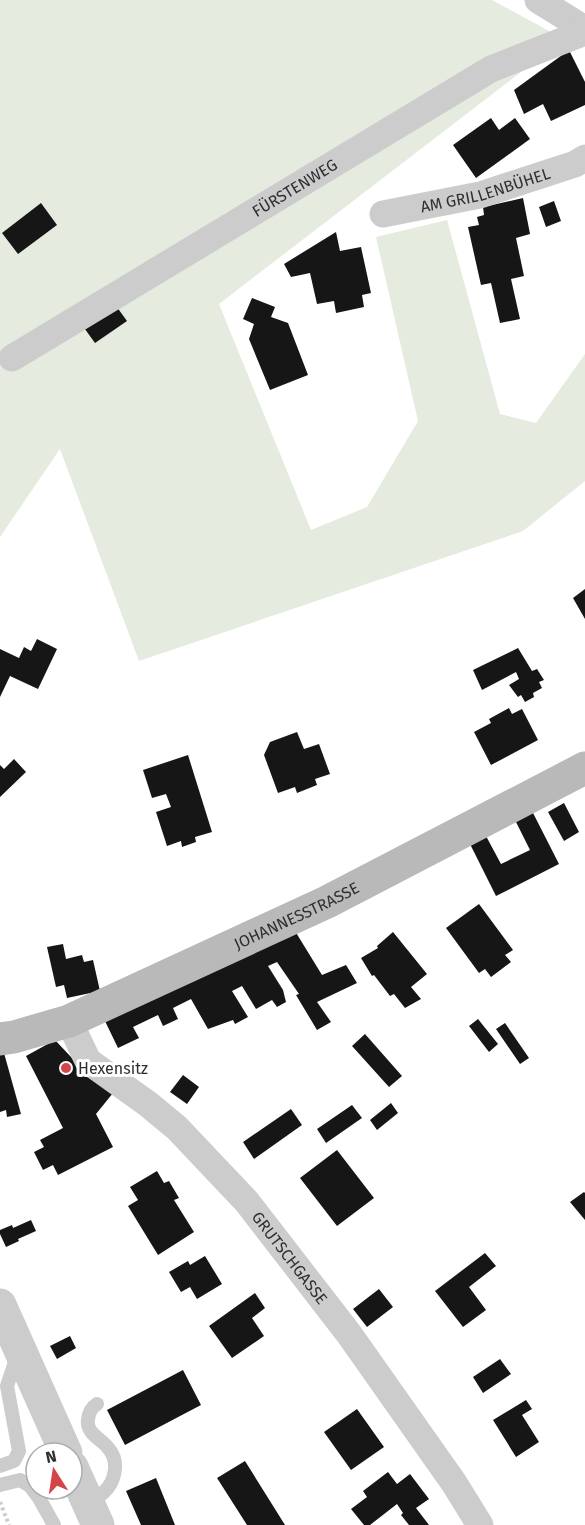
<svg xmlns="http://www.w3.org/2000/svg" width="585" height="1525" viewBox="0 0 585 1525" font-family="'Fira Sans',sans-serif">
<style>
.green{fill:#e5ebdf}
.building{fill:#161616}
.lines{fill:none;stroke-linecap:round;stroke-linejoin:round}
.path{stroke:#ccc;stroke-width:4;stroke-dasharray:3 3;stroke-linecap:butt}
.service{stroke:#ccc;stroke-width:14}
.minor{stroke:#ccc;stroke-width:27}
.tertiary{stroke:#ccc;stroke-width:33}
.secondary{stroke:#b9b9b9;stroke-width:33}
.poi-dot{fill:#d34549;stroke:#fff;stroke-width:2}
.labels{text-anchor:middle;stroke-width:6;stroke-linejoin:round;paint-order:stroke}
.street-label{font-size:16px;fill:#2f2f2f;stroke:#fff}
.poi-label{font-size:16px;fill:#2f2f2f;stroke:#fff;text-anchor:start}
</style>
<rect width="100%" height="100%" fill="#fff"/>
<path class="green" d="M0,0H492L564,39L219,304L311,530L367,507L418,421L376,237L447,220L500,414L536,423L585,354V481L523,531L139,661L60,449L0,537Z"/>
<path class="building" d="M569,50L585,82V105L551,121L543,104L524,114L514,90Z
M491,118L499,130L515,118L530,139L476,178L453,145Z
M523,198L530,234L516,238L524,276L511,279L520,319L500,323L491,283L481,285L468,227L479,225L477,217L484,215L483,207Z
M554,201L561,221L546,227L539,207Z
M41,203L57,225L18,254L2,233Z
M336,232L340,251L361,247L371,293L362,295L364,307L336,313L334,301L317,304L310,273L291,277L284,264Z
M252,298L275,307L271,317L288,323L308,375L270,390L249,339L254,324L243,319Z
M114,303L127,321L95,343L82,325Z
M585,589V619L573,598Z
M37,639L57,649L38,689L10,676L0,697V649L19,658L24,647L31,651Z
M518,648L532,671L537,669L544,680L539,682L542,688L533,693L534,697L525,702L521,695L518,697L509,685L519,679L516,672L482,690L473,670Z
M509,708L512,714L522,709L538,740L491,765L474,732L491,723L489,719Z
M297,732L304,749L319,744L330,774L315,779L317,785L297,793L295,787L278,793L264,755L270,742Z
M188,755L212,832L195,837L196,842L182,847L181,841L167,846L156,812L171,807L166,794L152,798L143,770Z
M14,759L26,772L0,797V765L4,769Z
M564,803L579,832L564,841L548,812Z
M532,811L559,864L496,896L470,844L486,836L501,864L530,850L515,820Z
M479,904L513,950L505,955L511,962L491,977L485,969L479,973L446,928Z
M295,931L322,975L346,965L357,983L317,1002L331,1022L317,1030L296,995L299,994L277,962L268,966L283,990L286,1002L277,1007L272,1000L256,1009L242,986L232,991L248,1017L235,1024L233,1020L208,1029L191,999L173,1008L178,1019L163,1026L158,1015L133,1027L139,1038L118,1048L104,1019Z
M393,932L427,974L411,987L421,999L405,1008L394,994L390,996L374,975L372,976L361,958L378,948L377,946Z
M63,944L66,959L82,955L84,962L93,960L100,991L67,998L64,985L56,987L47,947Z
M478,1019L498,1044L489,1052L469,1026Z
M505,1023L529,1058L520,1064L496,1029Z
M365,1034L402,1076L389,1087L352,1046Z
M55,1040L87,1074L113,1093L96,1114L113,1147L58,1175L53,1165L43,1170L34,1152L44,1147L40,1140L63,1128L26,1056Z
M4,1053L21,1114L7,1117L6,1110L0,1112V1054Z
M183,1075L199,1087L187,1104L170,1092Z
M391,1103L398,1113L377,1130L370,1120Z
M352,1105L362,1118L326,1143L317,1129Z
M291,1109L302,1125L254,1159L243,1142Z
M337,1150L374,1198L337,1226L300,1178Z
M157,1171L164,1183L169,1181L179,1198L174,1200L194,1232L158,1255L128,1206L138,1200L130,1187Z
M584,1192L585,1193V1220L570,1202Z
M31,1220L36,1231L18,1239L19,1241L6,1247L0,1234V1230L12,1225L13,1228Z
M485,1253L496,1266L469,1287L486,1310L463,1327L435,1291Z
M205,1256L222,1284L197,1299L190,1287L181,1292L169,1272L188,1261L190,1265Z
M379,1289L393,1307L367,1327L353,1309Z
M255,1293L265,1308L252,1318L264,1336L232,1358L209,1326Z
M70,1336L76,1348L57,1359L50,1346Z
M500,1359L511,1374L483,1393L473,1377Z
M183,1370L201,1405L125,1445L107,1410Z
M526,1400L532,1409L522,1415L539,1442L516,1457L493,1420Z
M357,1409L384,1447L351,1470L324,1432Z
M245,1461L285,1525H247L217,1478Z
M388,1472L397,1484L410,1474L429,1499L416,1508L429,1525H409L401,1515L403,1513L397,1504L370,1525H364L351,1509L367,1497L363,1491Z
M156,1478L175,1525H141L126,1491Z"/>
<g class="lines">
<path class="path" d="M0,1502L9,1525"/>
<path class="service" d="M0,1466L14,1461L19,1451L7,1386L17,1356
M0,1485L20,1480L30,1486L39,1498L54,1525
M89,1503C94,1499 100,1496 104,1492C116,1481 119,1461 109,1449C102,1439 86,1434 88,1420C89,1412 91,1408 97,1404"/>
<g class="minor">
<path d="M538,0L585,29"/>
<path id="s1" d="M383,214L480,195L575,164L585,158"/>
<path id="s2" d="M12,358L491,69L585,32"/>
<path id="s3" d="M69,1021L88,1061L148,1104L177,1128L247,1202L349,1334L454,1483L480,1525"/>
</g>
<path class="tertiary" d="M0,1305L66,1453
M72,1467L98,1525"/>
<path class="secondary" id="s4" d="M0,1039L14,1037L69,1021L327,902L585,768"/>
</g>
<circle class="poi-dot" cx="66" cy="1068" r="6"/>
<g class="labels">
<g class="street-label">
<text dy="6" stroke="none"><textPath href="#s2" startOffset="330">FÜRSTENWEG</textPath></text>
<text dy="6" stroke="none"><textPath href="#s1" startOffset="105">AM GRILLENBÜHEL</textPath></text>
<text dy="6" stroke="none"><textPath href="#s4" startOffset="322">JOHANNESSTRASSE</textPath></text>
<text dy="6" stroke="none"><textPath href="#s3" startOffset="328">GRUTSCHGASSE</textPath></text>
</g>
<g class="poi-label">
<text x="78" y="1074">Hexensitz</text>
</g>
</g>
<g transform="translate(54 1471) rotate(348)"><circle r="28" fill="#ffffff" stroke="#acacac" stroke-width="1.5"/>
<path d="M0-4.5L10 22L0 15L-10 22Z" fill="#d34549"/>
<text y="-9" font-size="16" font-weight="bold" text-anchor="middle" fill="#2f2f2f">N</text>
</g>
</svg>
